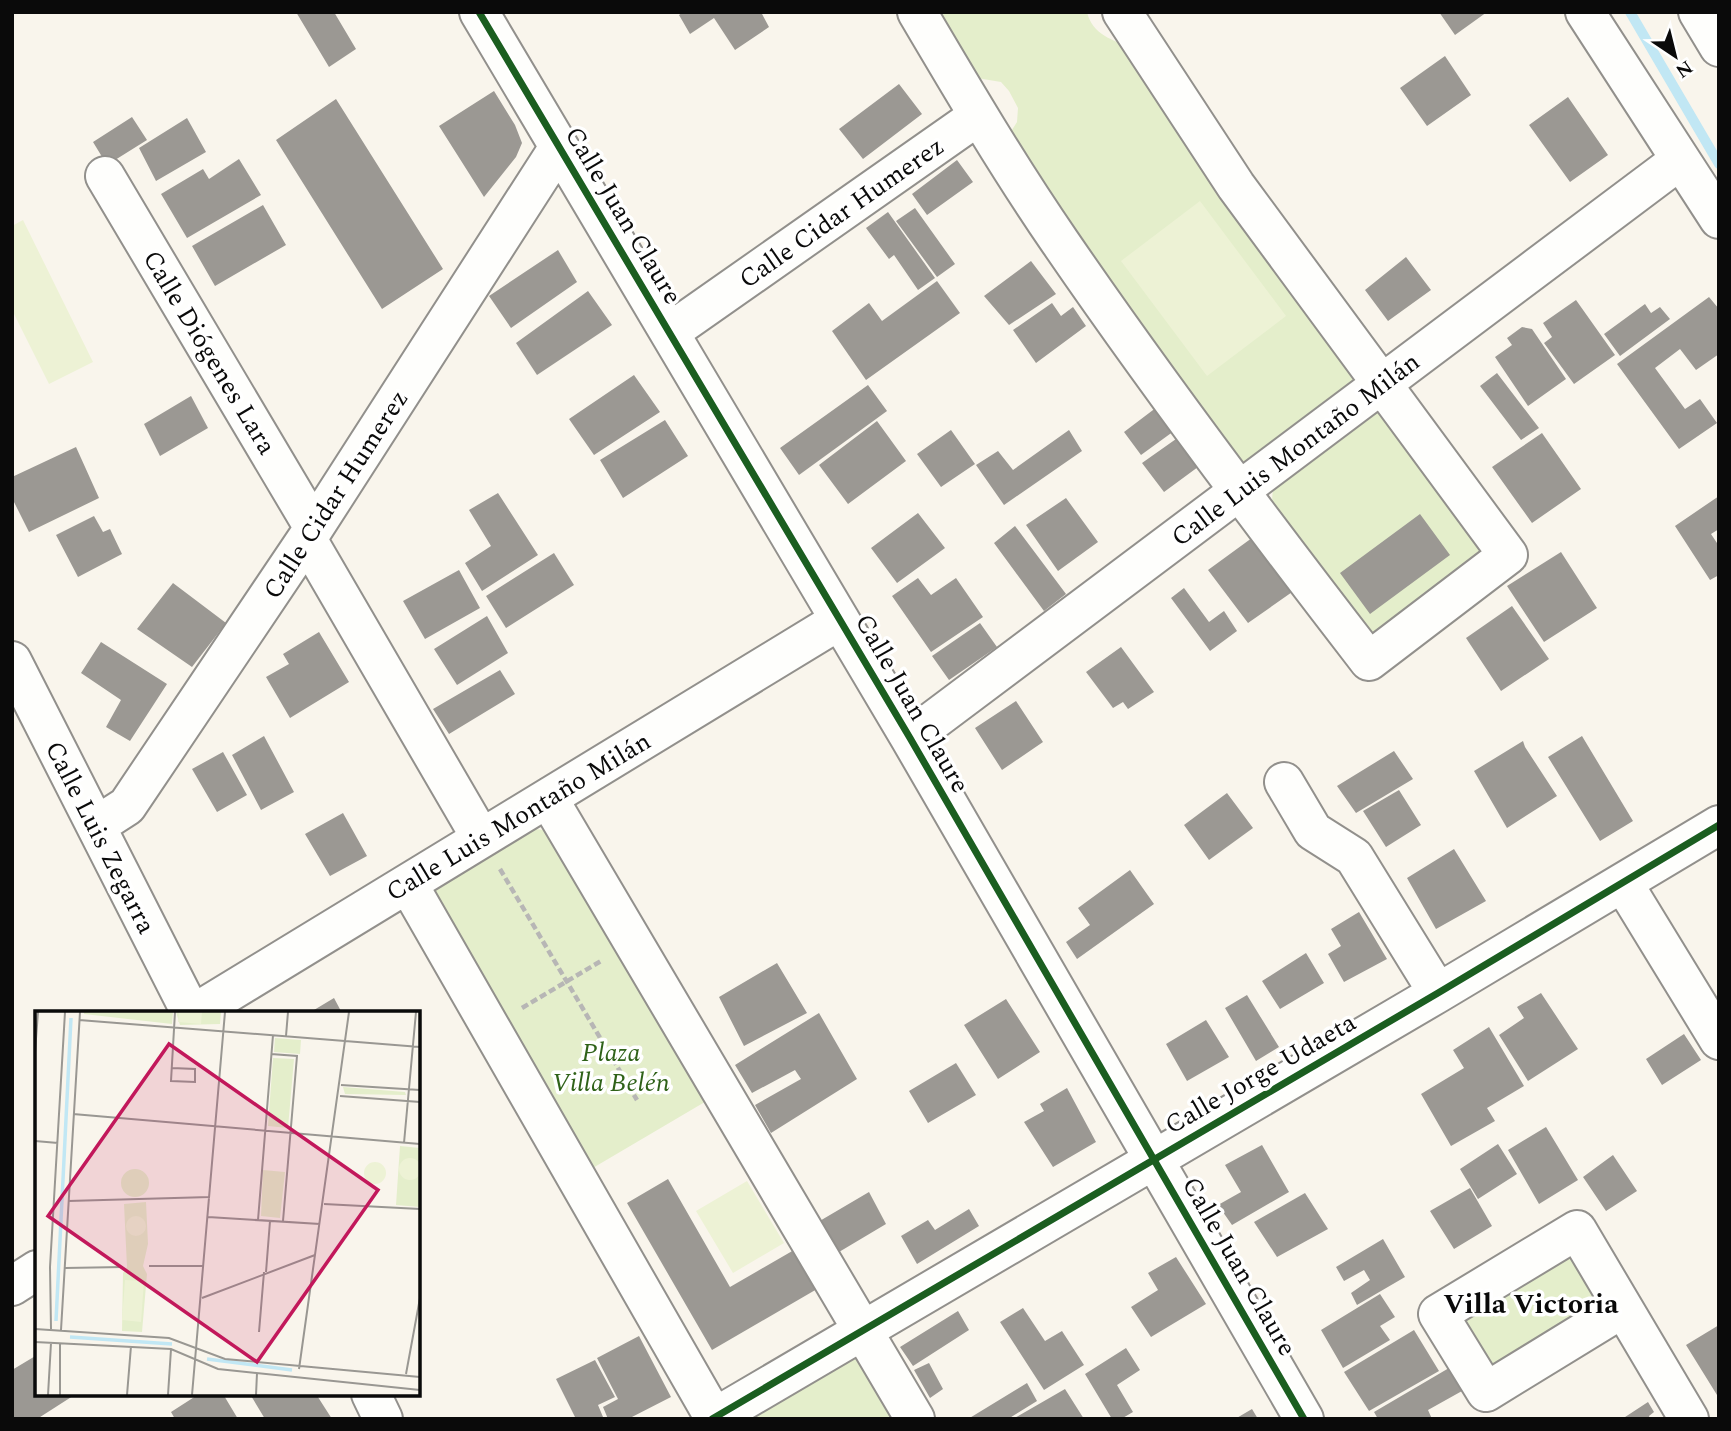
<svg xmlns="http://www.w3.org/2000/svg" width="1731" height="1431" viewBox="0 0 1731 1431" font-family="Spectral,serif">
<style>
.green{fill:#e4eecb}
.pitch{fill:#edf2d5}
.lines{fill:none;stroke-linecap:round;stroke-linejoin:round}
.stream{stroke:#c1e7f4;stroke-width:10}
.building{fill:#9b9893}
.minor-casing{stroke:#92908c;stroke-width:42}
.path{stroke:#b7b6b5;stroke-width:4.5;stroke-dasharray:7 3.5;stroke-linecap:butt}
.minor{stroke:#fefefc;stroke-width:38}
.cycleway-casing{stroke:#fff;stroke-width:11}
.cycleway{stroke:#1b5e20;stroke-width:7}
.labels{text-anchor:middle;stroke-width:7;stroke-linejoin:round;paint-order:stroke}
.street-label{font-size:26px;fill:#0a0a0a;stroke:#fff}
.park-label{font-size:26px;font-style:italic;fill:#2f6219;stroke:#fff}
.neighbourhood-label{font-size:28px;font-weight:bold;fill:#0a0a0a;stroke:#fff}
.inset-river{fill:none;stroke:#c1e7f4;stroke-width:3.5}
.inset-road{fill:none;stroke:#999792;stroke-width:2}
.view{fill:#c2185b;fill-opacity:0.15;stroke:#c2185b;stroke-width:3.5}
.inset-edge{fill:none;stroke:#0a0a0a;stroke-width:3.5}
</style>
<rect width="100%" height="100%" fill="#f9f5ec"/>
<path class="green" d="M925,12H1087C1092,34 1113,41 1132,47L1358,373L1353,383L1254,459L1245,462L1236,461L1005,141L1017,122L1018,108L1009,91L1001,82L977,78Z
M1378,410L1487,550L1376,635L1366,633L1275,512C1271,500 1271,493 1277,481Z
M535,829L545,830L715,1096L586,1172L434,893L442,882Z
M1566,1247L1601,1299L1509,1363L1490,1367L1461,1316Z
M859,1359L901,1419H752L852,1360Z"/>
<path class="pitch" d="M1200,201L1286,316L1207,376L1121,261Z
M23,220L93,362L49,384L12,310V226Z
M747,1181L784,1243L733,1273L696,1211Z"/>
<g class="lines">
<path class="stream" d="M1630,12L1719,164"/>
</g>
<path class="building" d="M296,12H334L356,49L329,67Z
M683,12H761L769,27L735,50L714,18L690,34L679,15Z
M1439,12H1487L1455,35Z
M1445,56L1471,95L1427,126L1400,88Z
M899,84L922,114L863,159L839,129Z
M494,91L515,125L522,143L516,157L484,197L439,126Z
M1568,97L1608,155L1570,182L1529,125Z
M336,99L443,269L382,309L276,140Z
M132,117L147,140L107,165L93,142Z
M187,118L206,152L156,181L139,148Z
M239,159L261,195L187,238L161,194L203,169L209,179Z
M957,160L973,182L927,215L912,194Z
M263,205L286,245L215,286L192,246Z
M915,208L955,264L937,277L896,221Z
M888,212L935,278L918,290L894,255L889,259L866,228Z
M558,250L577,282L511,328L489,296Z
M1406,257L1431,290L1388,321L1365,290Z
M1031,261L1056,294L1009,325L984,296Z
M937,281L960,313L866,380L832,331L869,303L882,321Z
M588,291L612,325L537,375L516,343Z
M1709,297L1719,309V354L1696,370L1680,349L1655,368L1685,409L1700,399L1717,423L1679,449L1617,364Z
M1576,300L1615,355L1574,384L1544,343L1552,337L1543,323Z
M1052,303L1061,316L1073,307L1086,326L1036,363L1013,330Z
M1645,304L1651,313L1660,307L1670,319L1620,356L1604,334Z
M1522,327L1532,329L1566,379L1528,406L1495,357L1512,345L1507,338Z
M1497,373L1539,428L1521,440L1480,386Z
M634,375L660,412L594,455L569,419Z
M868,385L887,411L799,475L780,448Z
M191,396L208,428L160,456L144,424Z
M1157,407L1174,431L1141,455L1124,432Z
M665,420L688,456L623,498L600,460Z
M877,421L906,461L848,504L819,465Z
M951,430L975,464L941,487L917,454Z
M1069,430L1082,451L1004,505L976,465L998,451L1013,470Z
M1542,433L1581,489L1532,523L1492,467Z
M1176,439L1198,467L1164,492L1142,463Z
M76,447L99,498L29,532L12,498V477Z
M498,493L538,555L482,591L465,563L491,546L469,510Z
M1719,496V529L1711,534L1719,546V575L1710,580L1675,526Z
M1066,498L1098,542L1058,571L1026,525Z
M918,513L945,548L897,583L871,548Z
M1420,514L1450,555L1370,614L1340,573Z
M94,516L103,532L110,529L122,554L78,577L56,535Z
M1015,526L1066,594L1044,611L994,543Z
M1256,535L1295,590L1248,623L1208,570Z
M1561,552L1597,608L1544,642L1507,586Z
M554,553L574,585L506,628L486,596Z
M459,570L480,608L425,639L403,601Z
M918,578L931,595L956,578L983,617L931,652L892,596Z
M173,583L226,623L192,667L137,629Z
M1184,588L1209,622L1224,611L1237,631L1210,651L1171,598Z
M1512,606L1549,659L1501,691L1466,638Z
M487,616L508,653L457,685L434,649Z
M980,623L997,647L949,680L932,656Z
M319,632L349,682L290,718L266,677L289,664L283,654Z
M101,642L167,684L130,741L106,727L121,700L81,673Z
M1121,647L1154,692L1128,709L1123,702L1113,708L1086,672Z
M500,670L515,694L449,734L433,709Z
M1016,701L1043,742L1002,770L975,728Z
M264,736L294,792L261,810L232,755Z
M1582,736L1633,821L1600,841L1548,757Z
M1523,741L1525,747L1557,796L1507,828L1474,771Z
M1394,751L1413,779L1356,813L1337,786Z
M223,752L247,795L217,812L192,769Z
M1399,790L1421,825L1386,847L1363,811Z
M1227,793L1253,828L1209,860L1184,825Z
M343,813L367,856L330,876L305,834Z
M1454,849L1486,901L1436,929L1407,878Z
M1130,870L1154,904L1077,959L1066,942L1090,925L1078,908Z
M1359,912L1387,959L1344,982L1328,954L1341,946L1331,929Z
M1306,953L1324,983L1280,1009L1262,981Z
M777,963L807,1013L744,1046L719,997Z
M1541,993L1578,1049L1528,1081L1499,1035L1524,1018L1517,1007Z
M1247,995L1279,1047L1256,1061L1225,1008Z
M334,998L342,1013H309Z
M1006,999L1040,1052L998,1079L964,1025Z
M819,1013L857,1079L771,1133L755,1105L801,1079L795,1070L752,1093L735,1065Z
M1206,1020L1229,1057L1187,1081L1166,1044Z
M1489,1027L1524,1086L1487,1108L1495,1121L1451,1146L1421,1094L1464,1068L1453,1050Z
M1684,1034L1701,1060L1662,1085L1646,1059Z
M956,1063L976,1095L928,1123L909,1091Z
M1067,1088L1096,1142L1053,1167L1024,1122L1044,1111L1040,1104Z
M1546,1127L1578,1180L1539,1204L1508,1150Z
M1498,1144L1517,1174L1478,1199L1460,1169Z
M1262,1145L1289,1192L1232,1225L1218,1205L1241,1192L1225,1165Z
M1613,1155L1637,1191L1606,1211L1583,1177Z
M668,1179L730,1287L794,1250L817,1289L712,1350L627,1203Z
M1470,1188L1492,1226L1454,1249L1430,1211Z
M869,1192L886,1224L839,1252L818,1222Z
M1305,1193L1328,1229L1277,1257L1254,1222Z
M969,1209L979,1226L917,1264L901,1236L928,1220L935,1230Z
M1383,1239L1405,1277L1357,1305L1351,1293L1370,1280L1364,1270L1344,1281L1336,1267Z
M1176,1257L1206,1304L1151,1337L1131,1307L1158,1290L1148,1273Z
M1380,1294L1395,1317L1380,1326L1390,1340L1343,1368L1321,1330Z
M1023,1308L1045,1341L1062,1331L1084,1365L1044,1390L1000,1322Z
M958,1311L969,1330L913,1366L900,1347Z
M1719,1325V1394L1717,1395L1686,1345Z
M1414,1330L1439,1371L1369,1411L1344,1372Z
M639,1336L671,1397L628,1419H608L603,1407L618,1399L597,1358Z
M1126,1348L1140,1370L1117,1385L1133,1412L1121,1419H1112L1085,1374Z
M37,1355V1394H76L37,1419H12V1370Z
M595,1360L615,1397L598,1405L603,1417L599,1419H576L556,1379Z
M929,1363L943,1389L930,1398L914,1370Z
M1449,1368L1462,1391L1428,1410L1432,1419H1378L1374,1412Z
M1027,1383L1037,1401L1008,1419H968Z
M1065,1389L1084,1419H1013Z
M199,1394H223L238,1419H175L171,1412Z
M250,1394H316L332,1419H265Z
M1648,1402L1654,1412L1649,1416L1650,1419H1622Z
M1252,1409L1258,1419H1235Z"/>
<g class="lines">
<defs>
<path id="minor" d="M479,12L910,738L1304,1419
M917,12C963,90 1009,168 1060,242C1158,385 1263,524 1369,661L1508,555L1236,186L1122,12
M1585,12L1719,219
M1698,12L1719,47
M105,176L314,528
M670,332L978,116
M307,539L481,838
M12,661L191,1013
M910,738L1680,160
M1284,782L1313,831L1354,857L1438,993
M548,798L915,1419
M96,826L127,806L314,528L559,147
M1623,883L1719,1040
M408,884L715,1419
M195,1013L840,620
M12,1286L37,1270
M1623,1308L1486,1392L1438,1314L1577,1230L1689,1419
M371,1394L383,1419
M712,1419L1438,993L1719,825"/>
</defs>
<use href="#minor" class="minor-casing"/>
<path class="path" d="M500,869L637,1100
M522,1008L601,961"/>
<use href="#minor" class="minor"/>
<defs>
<path id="cycleway" d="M479,12L910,738L1304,1419
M712,1419L1438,993L1719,825"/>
</defs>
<use href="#cycleway" class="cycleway-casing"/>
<use href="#cycleway" class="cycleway"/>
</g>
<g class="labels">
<g class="street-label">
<text transform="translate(841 212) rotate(-35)" y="9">Calle Cidar Humerez</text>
<text transform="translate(624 215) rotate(59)" y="9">Calle Juan Claure</text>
<text transform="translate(210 352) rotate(59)" y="9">Calle Diógenes Lara</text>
<text transform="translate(1295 449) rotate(-37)" y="9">Calle Luis Montaño Milán</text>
<text transform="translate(335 494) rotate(-57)" y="9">Calle Cidar Humerez</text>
<text transform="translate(913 703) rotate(60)" y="9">Calle Juan Claure</text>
<text transform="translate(518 816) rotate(-31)" y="9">Calle Luis Montaño Milán</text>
<text transform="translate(101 837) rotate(63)" y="9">Calle Luis Zegarra</text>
<text transform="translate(1260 1073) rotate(-30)" y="9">Calle Jorge Udaeta</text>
<text transform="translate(1240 1266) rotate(60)" y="9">Calle Juan Claure</text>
</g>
<g class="park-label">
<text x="611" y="1061">Plaza<tspan x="611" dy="30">Villa Belén</tspan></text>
</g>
<g class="neighbourhood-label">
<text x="1531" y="1313">Villa Victoria</text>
</g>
</g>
<g transform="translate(35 1011)">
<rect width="385" height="385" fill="#f9f5ec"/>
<path d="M138,1L137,13L49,3V1ZM141,1H186L185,13L145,14ZM240,27L266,29L265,43L239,41ZM238,47L259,48L253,117L233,115ZM308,76L370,81L371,84L310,83ZM365,135L385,137V196L361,194ZM86 172a14 14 0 1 1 28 0a14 14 0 1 1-28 0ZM228,159L250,161L245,207L226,205ZM111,191L113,233L108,255L112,263L107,321L87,320L88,262L92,256L89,193Z" fill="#e4eecb"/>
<path d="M144,1H167L166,13L143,11ZM364 158a11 11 0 1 1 22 0a11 11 0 1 1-22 0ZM329 162a11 11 0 1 1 22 0a11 11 0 1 1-22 0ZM91 215a10 10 0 1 1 20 0a10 10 0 1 1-20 0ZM90,269L109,270L106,311L87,309Z" fill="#edf2d5"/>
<path class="inset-river" d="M21,310L36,7M35,326L137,333M172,348L257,359"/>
<path class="inset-road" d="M44,9L385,36M251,25L253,1M0,41L3,1M236,43L262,45L248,210M137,57L160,58V71L136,70L140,1M306,74L385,79M305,85L385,91M38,103L385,133M0,130L23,132M369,132L381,1M33,190L175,186M289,193L385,198M173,206L285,213M223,209L238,24M114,255H169M30,257L88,256M231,261L235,210M167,287L280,244M0,318L134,327L190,348L385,366M16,318L15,256L30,1M26,319L45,1M224,321L229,261M0,331L136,338L183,358L385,379M264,358L314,1M371,363L385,287M13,384L16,332M25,384V332M92,384L96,335M133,384L136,338M157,384L190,1M221,384L222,362"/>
<path class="view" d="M134,33L343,179L222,351L13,205Z"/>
<rect width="385" height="385" class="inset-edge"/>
</g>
<rect width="1731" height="1431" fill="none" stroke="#0a0a0a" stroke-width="28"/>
<g transform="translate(1675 56) rotate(145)" stroke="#ffffff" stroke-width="5" paint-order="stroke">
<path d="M0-5L12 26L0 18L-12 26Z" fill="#0a0a0a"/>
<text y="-10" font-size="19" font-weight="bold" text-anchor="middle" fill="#0a0a0a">N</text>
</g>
</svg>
